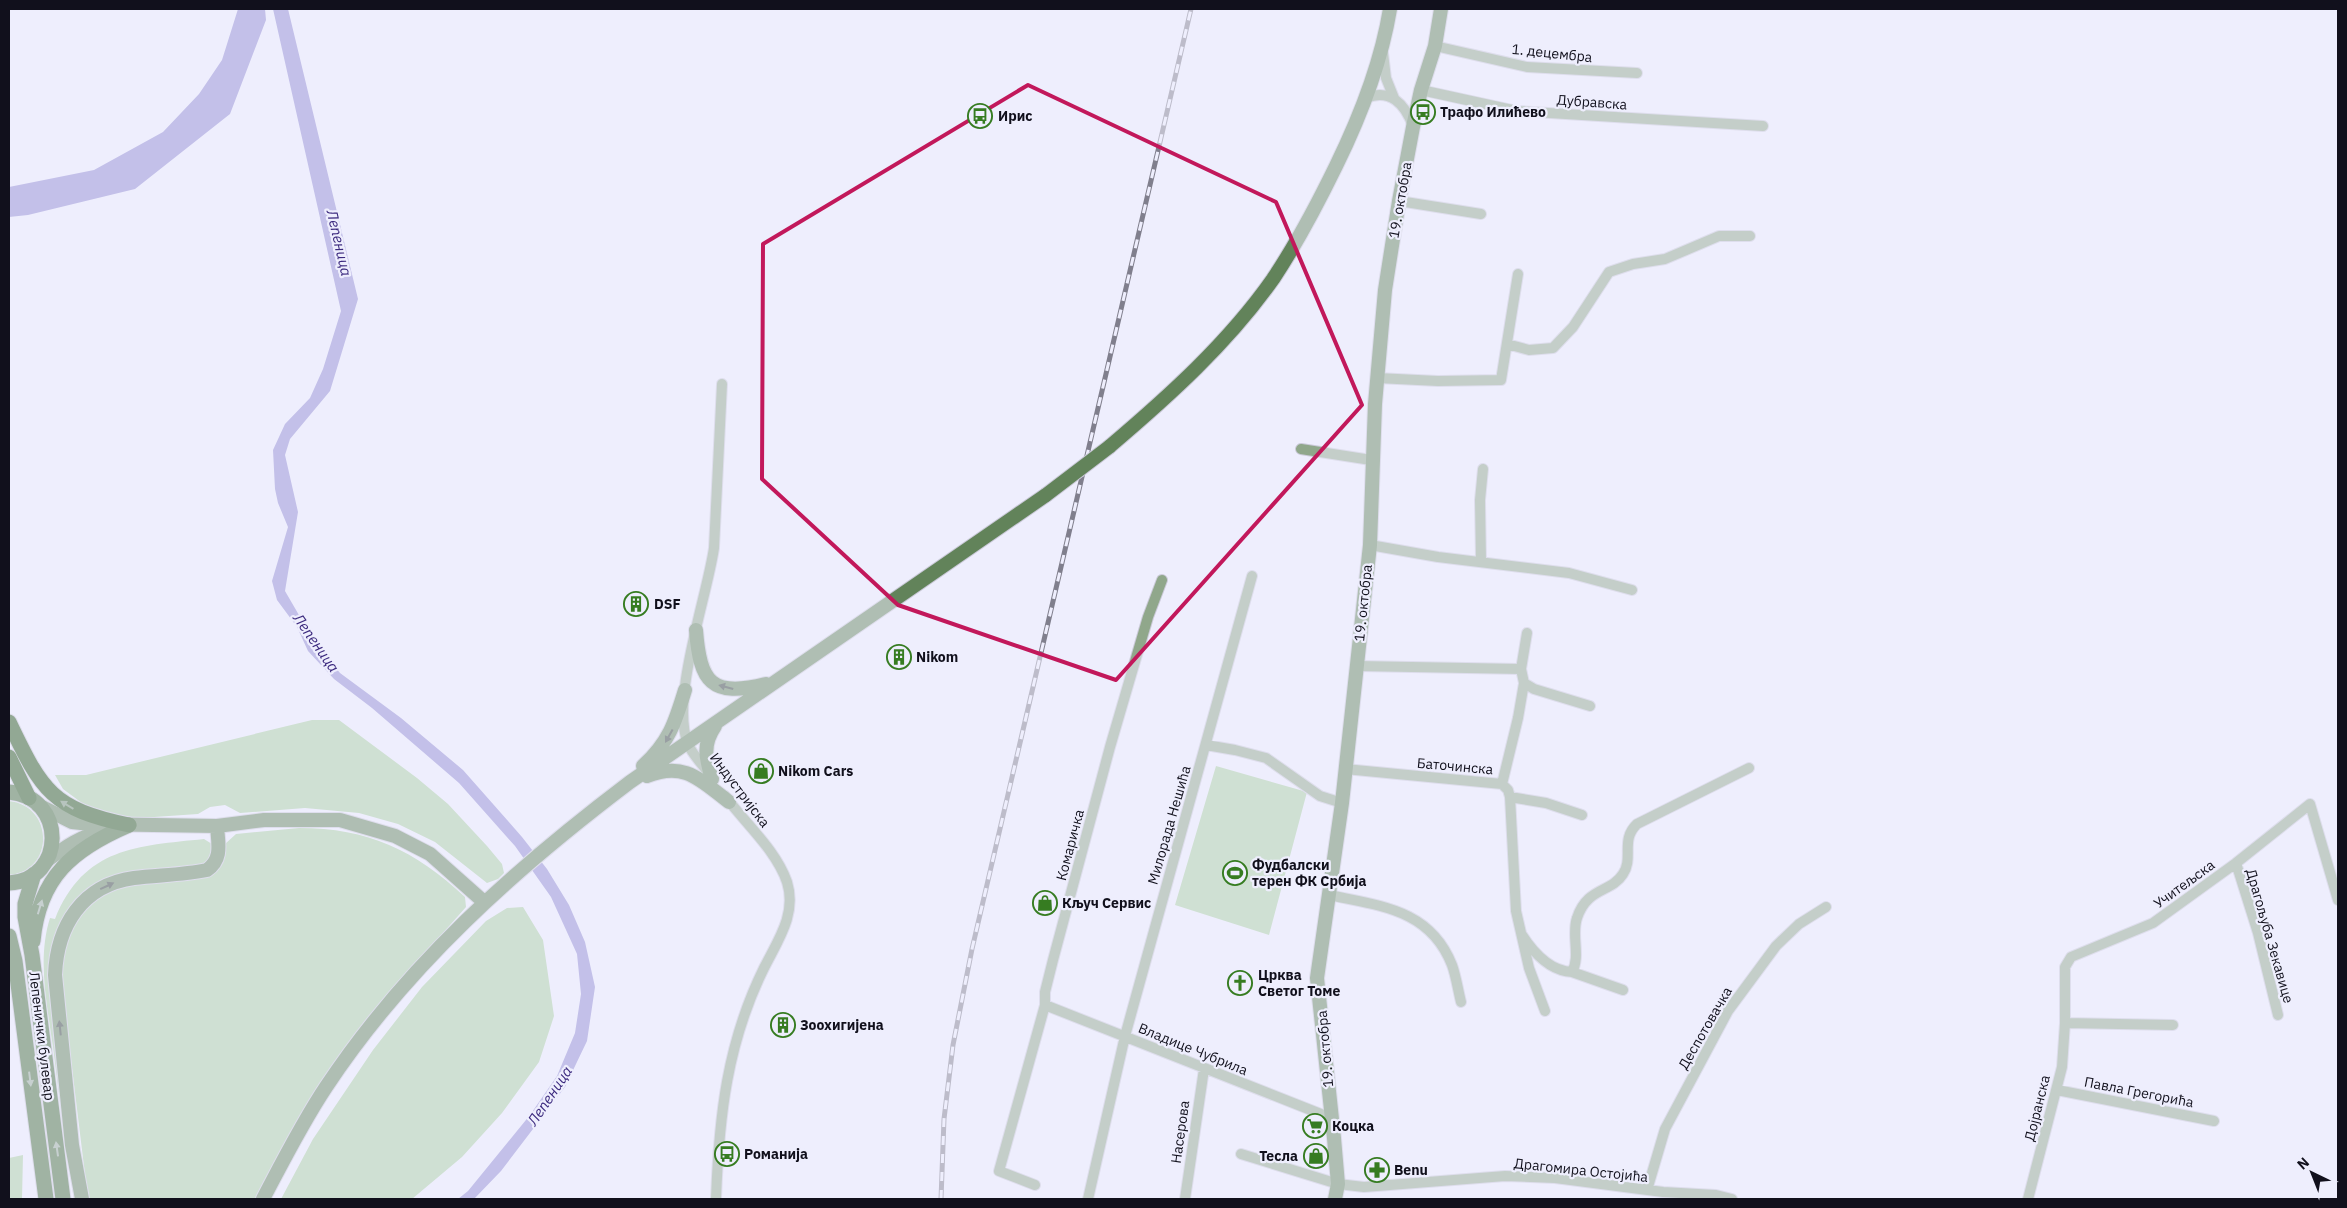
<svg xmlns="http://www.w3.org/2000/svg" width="2347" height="1208" viewBox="0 0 2347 1208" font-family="'IBM Plex Sans',sans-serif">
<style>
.green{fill:#a9cea0}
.water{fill:#8e88d0}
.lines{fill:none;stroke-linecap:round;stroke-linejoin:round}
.street-casing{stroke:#cbcad9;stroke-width:12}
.secondary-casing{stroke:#cbcad9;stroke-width:16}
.primary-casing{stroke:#cbcad9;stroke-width:17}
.highway-casing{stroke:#cbcad9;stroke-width:17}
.street{stroke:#90a78b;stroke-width:10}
.secondary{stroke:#62835a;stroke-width:14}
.primary{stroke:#416a37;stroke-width:15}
.highway{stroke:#235315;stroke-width:15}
.rail-casing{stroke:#807f8d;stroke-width:5}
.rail{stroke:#eeeefd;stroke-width:3;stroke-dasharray:9;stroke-linecap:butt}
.secondary-bridge-casing{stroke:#cbcad9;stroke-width:16;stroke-linecap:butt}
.secondary-bridge{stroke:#62835a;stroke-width:14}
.oneway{fill:#313e35}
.oneway2{fill:#749172}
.oneway3{fill:#98ac9a}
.marked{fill:none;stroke:#c2185b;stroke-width:4;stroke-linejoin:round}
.labels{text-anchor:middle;stroke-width:4.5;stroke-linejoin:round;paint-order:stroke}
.street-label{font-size:14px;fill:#11101c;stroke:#eeeefd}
.poi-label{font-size:14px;font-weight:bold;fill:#11101c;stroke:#eeeefd;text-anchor:start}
.water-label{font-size:15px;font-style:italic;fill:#3b297e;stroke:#eeeefd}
</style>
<rect width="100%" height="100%" fill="#eeeefd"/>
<path class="green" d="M312,720H339L417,778L448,804L487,846L502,864L504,873L498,879L487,883L435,842L398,824L359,813L305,808L240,813L225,805L210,807L198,814L125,819L90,809L63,789L55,775H86Z
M1216,766L1307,792L1269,935L1175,905Z
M9,801C55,806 54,872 9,875Z
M299,828C368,828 415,850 465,897L466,907L373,1012L341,1056L257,1199H88L61,978V951L81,912L104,893L124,885L204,875L225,844L236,834Z
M204,839L212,844L214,851L207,865L105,881L54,944L79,1199H74C66,1149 59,1098 53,1047C47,1005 37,959 50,918L55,919C84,847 137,846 204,839Z
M523,907L543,940L554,1016L539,1062L502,1113L462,1157L412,1199H281L313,1139L373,1050L422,987L486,921L507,908Z
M23,1155L22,1199H9V1158Z"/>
<path class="water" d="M238,9H265L266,20L230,114L135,189L28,215L9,217V187L94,170L163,132L199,94L222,60Z
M273,9H288L358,299L330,391L290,439L285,455L298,512L285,591L314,641L340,673L401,718L463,770L522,837L547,869L569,905L585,942L595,987L587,1041L565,1087L501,1171L474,1199H458L468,1191L530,1115L557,1076L575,1033L581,994L577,954L551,897L515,846L459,783L372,708L334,679L308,651L297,627L277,600L272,581L288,527L278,503L275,489L273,450L285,424L310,398L323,369L341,311Z"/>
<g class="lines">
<defs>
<path id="street" d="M1435,46L1527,67L1637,73
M1383,53L1386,78L1394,98
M1421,90L1517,111L1763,126
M1366,98C1390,88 1405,104 1413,126
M1399,201L1481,214
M1507,344L1529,350L1553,348L1573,327L1609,272L1633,264L1665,259L1719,236H1750
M1377,378L1438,381L1501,380L1518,274
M1301,449L1371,460
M1370,545L1438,557L1569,573L1632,590
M1481,561L1480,500L1483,469
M1357,666L1521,669L1524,683L1534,689L1590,706
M1521,669L1527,633
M1206,745L1235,750L1266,758L1320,796L1342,803
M1345,769L1502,784L1508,790L1510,797L1546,803L1582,815
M708,772C702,764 692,754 688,744C670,700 707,597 714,548L722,384
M1502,784L1518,718L1524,683
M1510,797L1516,911L1529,968L1545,1011
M2236,863L2258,933L2278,1015
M1329,895C1380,906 1430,909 1452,965C1456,976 1458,990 1461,1002
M1522,935C1533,952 1549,971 1572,972C1581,956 1571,935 1577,918C1587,887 1611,893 1623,874C1634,858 1620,840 1637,824L1749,768
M1572,972L1623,990
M1045,1005L1331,1118
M2065,1023L2173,1025
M2057,1090L2214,1121
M1241,1154L1338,1184L1364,1187L1505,1176L1555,1178L1663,1192L1716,1195L1732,1199
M1035,1185L999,1171L1045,1005V992L1053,960L1110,747L1148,617L1162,580
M1647,1190L1665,1129L1728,1011L1776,946L1799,924L1826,907
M716,1199C719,1116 727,1043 764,968C778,940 797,914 787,882C776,850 745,823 725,796
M1088,1199L1125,1036L1252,576
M1185,1199L1204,1069
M2028,1199L2062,1067L2065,1023V967L2071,957L2153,923L2236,863L2310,804L2338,900"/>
<path id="secondary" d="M1109,447C1169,396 1228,343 1273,279C1297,243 1317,205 1336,166C1361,115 1381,64 1390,9
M696,630C700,682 711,698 766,684
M643,766C669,742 675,723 685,690
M647,776C685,761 700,780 729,802
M712,779C706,758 702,745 715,726
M38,805L72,822L90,824L217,826L264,820H340L395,836L430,854L484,902
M45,862C65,847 82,835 107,830
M82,1199L72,1145L55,975C57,926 82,885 134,878C158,875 183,875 207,870C223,859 218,843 217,826
M263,1199C283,1161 302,1123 326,1087C407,965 515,869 630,782L1046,495
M1335,1199L1338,1184L1334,1138L1317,978L1342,803L1370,545L1375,404L1385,290L1399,201L1413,127L1421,90L1435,46L1441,9"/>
<path id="primary" d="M9,792C67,797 66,880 9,883
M34,874L25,904V917L32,955L63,1199
M9,936L15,961L46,1199
M33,941C39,877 73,849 129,825"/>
<path id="highway" d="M9,722C42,791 52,809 129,825
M9,757L29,798"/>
</defs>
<use href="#street" class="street-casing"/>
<use href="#secondary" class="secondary-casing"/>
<use href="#primary" class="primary-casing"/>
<use href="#highway" class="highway-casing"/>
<use href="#street" class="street"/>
<use href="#secondary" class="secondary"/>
<use href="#primary" class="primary"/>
<use href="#highway" class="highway"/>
<defs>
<path id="rail" d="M941,1199L944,1119L953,1045L972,949L1191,9"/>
</defs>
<use href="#rail" class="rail-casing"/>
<use href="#rail" class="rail"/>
<defs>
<path id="secondary-bridge" d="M1046,495L1109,447"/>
</defs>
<use href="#secondary-bridge" class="secondary-bridge-casing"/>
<use href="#secondary-bridge" class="secondary-bridge"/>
</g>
<defs><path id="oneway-solid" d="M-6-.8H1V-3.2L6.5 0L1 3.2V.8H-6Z" transform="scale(1.25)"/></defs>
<g class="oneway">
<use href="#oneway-solid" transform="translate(726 687) rotate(-165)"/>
<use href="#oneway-solid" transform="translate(669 736) rotate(119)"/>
<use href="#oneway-solid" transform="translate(107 886) rotate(-25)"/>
<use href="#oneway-solid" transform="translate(60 1028) rotate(-96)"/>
</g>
<use class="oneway2" href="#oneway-solid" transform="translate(67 805) rotate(-149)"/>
<g class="oneway3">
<use href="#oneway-solid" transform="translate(40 907) rotate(-73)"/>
<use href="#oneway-solid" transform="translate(30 1079) rotate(83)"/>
<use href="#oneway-solid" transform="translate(57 1149) rotate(-98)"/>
</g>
<path d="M0 0H2347V1208H0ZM1028,85L1276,202L1362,405L1116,680L898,605L762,479L763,244Z" fill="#eeeefd" fill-opacity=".55" fill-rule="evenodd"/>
<path class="marked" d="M1028,85L1276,202L1362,405L1116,680L898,605L762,479L763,244Z"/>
<defs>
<symbol id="bus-ring" viewBox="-11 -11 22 22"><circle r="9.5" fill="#eeeefd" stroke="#367c21" stroke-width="1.5"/><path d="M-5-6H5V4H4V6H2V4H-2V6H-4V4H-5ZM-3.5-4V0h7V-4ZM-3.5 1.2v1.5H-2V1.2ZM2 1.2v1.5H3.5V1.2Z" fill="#367c21"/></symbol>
<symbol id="building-ring" viewBox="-11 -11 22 22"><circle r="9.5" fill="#eeeefd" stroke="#367c21" stroke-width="1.5"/><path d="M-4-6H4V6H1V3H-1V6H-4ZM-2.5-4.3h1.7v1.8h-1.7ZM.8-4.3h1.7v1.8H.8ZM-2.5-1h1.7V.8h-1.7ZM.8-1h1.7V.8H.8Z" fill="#367c21"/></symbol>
<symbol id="shop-ring" viewBox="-11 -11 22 22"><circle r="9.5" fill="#eeeefd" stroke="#367c21" stroke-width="1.5"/><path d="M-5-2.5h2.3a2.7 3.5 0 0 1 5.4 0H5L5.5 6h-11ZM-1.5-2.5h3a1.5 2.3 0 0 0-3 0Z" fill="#367c21"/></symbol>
<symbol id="stadium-ring" viewBox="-11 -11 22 22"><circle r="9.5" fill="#eeeefd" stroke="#367c21" stroke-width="1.5"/><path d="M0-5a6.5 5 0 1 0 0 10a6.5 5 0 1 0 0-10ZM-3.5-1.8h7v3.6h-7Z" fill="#367c21"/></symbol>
<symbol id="church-ring" viewBox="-11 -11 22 22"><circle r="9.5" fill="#eeeefd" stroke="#367c21" stroke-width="1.5"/><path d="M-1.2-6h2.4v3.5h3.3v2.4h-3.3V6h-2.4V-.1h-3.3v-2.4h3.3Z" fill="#367c21"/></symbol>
<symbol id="supermarket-ring" viewBox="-11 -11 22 22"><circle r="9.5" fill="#eeeefd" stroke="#367c21" stroke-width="1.5"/><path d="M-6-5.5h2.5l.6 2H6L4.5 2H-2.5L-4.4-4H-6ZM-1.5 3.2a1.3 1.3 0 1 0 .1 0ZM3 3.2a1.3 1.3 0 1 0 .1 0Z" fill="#367c21"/></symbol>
<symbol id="pharmacy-ring" viewBox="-11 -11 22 22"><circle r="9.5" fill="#eeeefd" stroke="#367c21" stroke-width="1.5"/><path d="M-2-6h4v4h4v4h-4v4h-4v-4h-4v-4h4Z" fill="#367c21"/></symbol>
</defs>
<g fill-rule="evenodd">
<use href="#bus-ring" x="1409" y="98" width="28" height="28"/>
<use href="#bus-ring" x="966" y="102" width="28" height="28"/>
<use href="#building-ring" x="622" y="590" width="28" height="28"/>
<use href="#building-ring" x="885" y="643" width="28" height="28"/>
<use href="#shop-ring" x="747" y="757" width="28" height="28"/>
<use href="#stadium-ring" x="1221" y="859" width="28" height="28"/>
<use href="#shop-ring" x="1031" y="889" width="28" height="28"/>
<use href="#church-ring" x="1226" y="969" width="28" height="28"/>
<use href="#building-ring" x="769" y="1011" width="28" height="28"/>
<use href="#supermarket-ring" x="1301" y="1112" width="28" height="28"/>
<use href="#bus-ring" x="713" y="1140" width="28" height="28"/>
<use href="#shop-ring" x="1302" y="1142" width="28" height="28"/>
<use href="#pharmacy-ring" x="1363" y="1156" width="28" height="28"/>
</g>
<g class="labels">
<g class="street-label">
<text transform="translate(1552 53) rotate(6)" y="5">1. децембра</text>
<text transform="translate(1592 102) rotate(4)" y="5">Дубравска</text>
<text transform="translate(1400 200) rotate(-80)" y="5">19. октобра</text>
<text transform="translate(1363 603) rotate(-84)" y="5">19. октобра</text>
<text transform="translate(1455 766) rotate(5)" y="5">Баточинска</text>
<text transform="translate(740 790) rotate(53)" y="5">Индустријска</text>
<text transform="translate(1169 825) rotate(-74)" y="5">Милорада Нешића</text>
<text transform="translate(1070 845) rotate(-75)" y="5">Комаричка</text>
<text transform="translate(2184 884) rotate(-36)" y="5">Учитељска</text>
<text transform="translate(2270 936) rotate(74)" y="5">Драгољуба Зекавице</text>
<text transform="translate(1705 1028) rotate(-60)" y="5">Деспотовачка</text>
<text transform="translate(42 1036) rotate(83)" y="5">Лепенички булевар</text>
<text transform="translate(1193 1049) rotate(22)" y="5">Владице Чубрила</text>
<text transform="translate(1325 1049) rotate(-95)" y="5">19. октобра</text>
<text transform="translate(2139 1092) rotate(11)" y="5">Павла Грегорића</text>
<text transform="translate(2037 1108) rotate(-76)" y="5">Дојранска</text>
<text transform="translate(1180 1132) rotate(-82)" y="5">Насерова</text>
<text transform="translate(1581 1170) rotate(6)" y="5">Драгомира Остојића</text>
</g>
<g class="poi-label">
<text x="1440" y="117">Трафо Илићево</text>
<text x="998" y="121">Ирис</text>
<text x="654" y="609">DSF</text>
<text x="916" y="662">Nikom</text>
<text x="778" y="776">Nikom Cars</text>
<text x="1252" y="870">Фудбалски<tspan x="1252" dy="16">терен ФК Србија</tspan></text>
<text x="1062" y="908">Кључ Сервис</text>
<text x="1258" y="980">Црква<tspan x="1258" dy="16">Светог Томе</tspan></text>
<text x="800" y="1030">Зоохигијена</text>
<text x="1332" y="1131">Коцка</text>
<text x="744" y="1159">Романија</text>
<text x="1298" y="1161" text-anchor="end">Тесла</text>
<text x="1394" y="1175">Benu</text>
</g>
<g class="water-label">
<text transform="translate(339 243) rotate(77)" y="5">Лепеница</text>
<text transform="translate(316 643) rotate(55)" y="5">Лепеница</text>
<text transform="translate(550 1096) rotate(-56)" y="5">Лепеница</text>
</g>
</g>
<rect width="2347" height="1208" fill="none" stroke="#11101c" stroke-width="20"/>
<g transform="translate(2312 1173) rotate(317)" stroke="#eeeefd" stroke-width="4" paint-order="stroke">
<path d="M0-4L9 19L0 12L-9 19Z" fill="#11101c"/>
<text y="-8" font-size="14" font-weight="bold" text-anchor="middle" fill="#11101c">N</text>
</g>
</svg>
